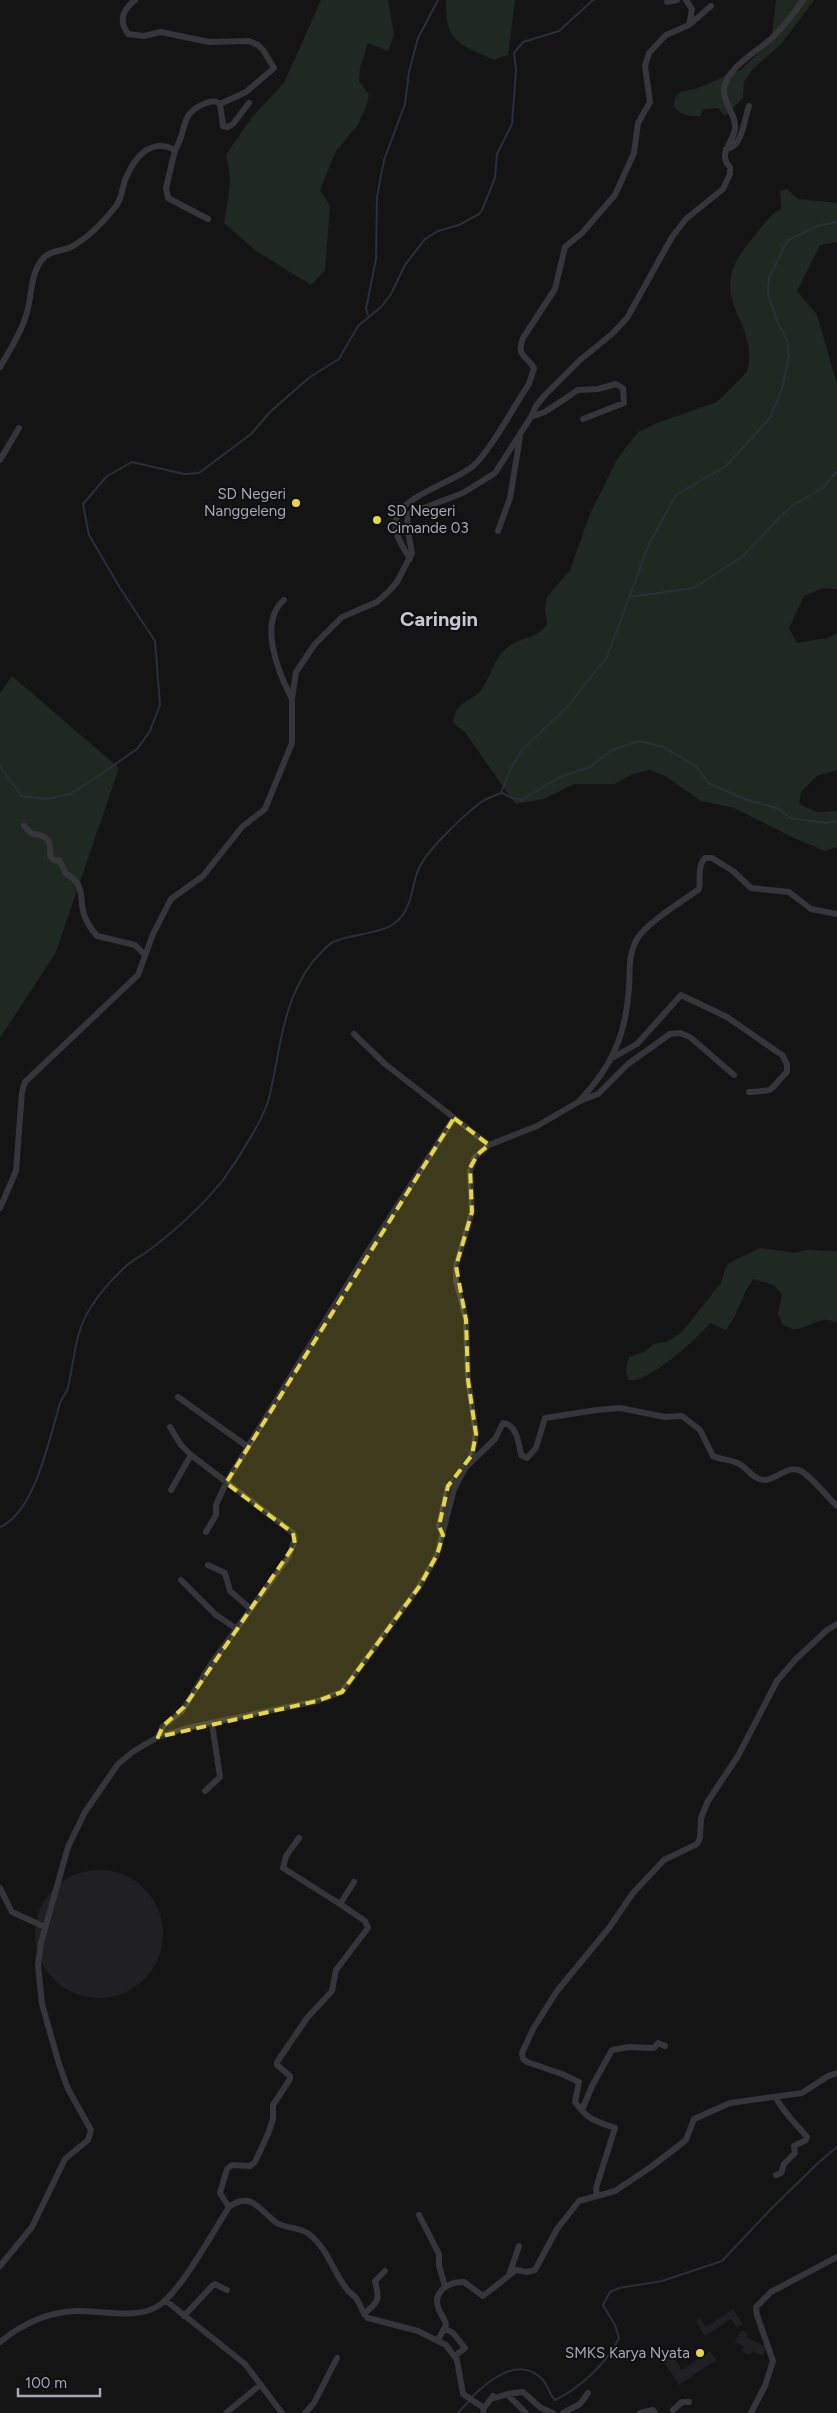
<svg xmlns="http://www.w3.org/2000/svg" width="837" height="2413" viewBox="0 0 837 2413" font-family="Figtree,sans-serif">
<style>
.built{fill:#202022}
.green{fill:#202822}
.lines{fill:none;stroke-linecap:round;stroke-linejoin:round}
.stream{stroke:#2b2f38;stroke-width:2}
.street{stroke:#35353a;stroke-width:6}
.marked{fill:#e7d73a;fill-opacity:0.2;stroke:#e7d73a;stroke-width:4;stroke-dasharray:10 6;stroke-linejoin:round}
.poi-dot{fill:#e7d73a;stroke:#0f0f10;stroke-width:2}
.labels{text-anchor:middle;stroke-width:4;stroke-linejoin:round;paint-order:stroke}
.poi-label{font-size:15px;fill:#a6a7b5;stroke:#0f0f10;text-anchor:end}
.district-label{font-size:20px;font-weight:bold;fill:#c7c7d1;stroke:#0f0f10}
</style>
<rect width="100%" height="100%" fill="#141415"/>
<path class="built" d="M35 1934a64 64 0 1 1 128 0a64 64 0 1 1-128 0Z
M733,2309L743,2324L737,2328L731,2319L705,2336L696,2321L700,2318L706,2327Z
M741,2330L747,2333L746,2337L767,2347L763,2356L752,2351L750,2355L742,2351L744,2346L735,2342Z
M710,2351L716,2360L679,2385L663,2361L672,2355L682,2370Z"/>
<path class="green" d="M321,0H388L394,35L388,51L368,43L360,68L359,81L369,95L366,107L357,126L336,151L320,190L330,206L325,270L311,285L256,251L224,223C228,199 233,179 226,155L253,116L284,83Z
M446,0H515L508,55L494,60C459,43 445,44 446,0Z
M776,0H814L782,43L752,70L744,82L743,98L725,116L718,108L703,109L701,116C691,117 681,115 674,107L675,98L681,92L698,88L721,78L730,72L739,71L771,42Z
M787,189L798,199L837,203V242L820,245L797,291L817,315L837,384V589L823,588L804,596L789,628L797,643L827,638L837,633V770L817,776L801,792L799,804L817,812L837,811V847L825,851L796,839L734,808L701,801L665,776L650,770L633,774L614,784H574L544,799L515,804L465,732L453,723C454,701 474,701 482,689C491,676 494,657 508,647C521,637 538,639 547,624L545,610L547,597L570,570L590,514L617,459L638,432L657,423L717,402L747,372C761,318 699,299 752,239C761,228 768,216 781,209L780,191Z
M12,676L119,768L56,952L0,1038V693Z
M760,1248L795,1253L806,1250L837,1251V1323C821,1313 810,1329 794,1329C791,1329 786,1326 783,1325L778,1314L782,1294L774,1285L753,1279C741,1295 739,1314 726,1330L710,1323C698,1338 647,1385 628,1380L626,1370L629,1357L644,1352L654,1344L666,1342L681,1333L721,1283L727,1264Z"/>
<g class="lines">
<path class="stream" d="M368,315L366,309L376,259L377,197L384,160L405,104L409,72L418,38L438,0
M629,597L694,588L743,556L780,517L793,505L823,488L837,471
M0,765L2,770L22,796L47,799L70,794L91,781L137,749L150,731L160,705L155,641L120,588L89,535L83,504L107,476L132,462L184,474L199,473L251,434L271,411L310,377L339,359L358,326L381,307L391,294L405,265L425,239L438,231L459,225L479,214L482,210L495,178L497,154L512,124L516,70L514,53L523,42L559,31L593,0
M502,793L512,798L522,800L560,777L590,767L612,750L639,741L663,747L696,766L708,783L747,800L777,808L791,818L825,823L837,821
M0,1527C35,1513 50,1436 60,1403C62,1397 67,1393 68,1387C73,1367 74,1346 81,1327C89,1305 108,1283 125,1267C133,1259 144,1255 152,1248C178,1228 203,1205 223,1180C236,1162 264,1119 269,1098C281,1049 281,1004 313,961C318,956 327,945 333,942C354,932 387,936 402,916C413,901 412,883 419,868C427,850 464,815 480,803C486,798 494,796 501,793L510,770L522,750L567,707L607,657L649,544L676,495L726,466L770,418L782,389L789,356L787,340L777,321L768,294L769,278L787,241L820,225L837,222
M472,2397C490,2379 520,2355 543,2380C548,2386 549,2394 555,2400C579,2389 608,2362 619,2338L615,2325L603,2305L610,2292L619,2288L662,2281L722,2261L770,2210L818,2163L837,2147
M458,2413L469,2401"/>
<path class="street" d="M135,0C123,10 118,20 128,34L144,36L161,32L209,42L249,41L258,45L263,50L274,68L246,92L220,104
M686,0L692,9L689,25
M667,2L677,0
M726,149C743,147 744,119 749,106
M175,150L166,188L168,198L208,219
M0,367C10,350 22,331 27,312C32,296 30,276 41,261C48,250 61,252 71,247C88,238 105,220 116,206C122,198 122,189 125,180C134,158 150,137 175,150C188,130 178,114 206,103C211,101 215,100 220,104L223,126L228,127L233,124L249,103
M531,417L545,412L578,390L598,389L616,384L623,388L624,403L583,419
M0,460L19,428
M498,531L510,498L520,437
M410,559C403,547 391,531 397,516C406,495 454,482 473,466C490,452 515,404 529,384L534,368C526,354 516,357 523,338L555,289L565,247L582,233L615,195L634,153L638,123L650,102L645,66L649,53L666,35L689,25L711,6
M284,600C258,622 278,672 291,697
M24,826L32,834C49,835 51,842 50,856L54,860L60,861L66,874C84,883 80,895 83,911C85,920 91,929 97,936L135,945L145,955
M354,1034L385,1064L489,1145
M614,1057L637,1044L681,995L727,1017L782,1055L787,1064V1072C766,1092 779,1090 749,1092
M580,1100C612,1067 626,1034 629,988C630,971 628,955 637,939C646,923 683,901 699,889C701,879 697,866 705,858H712L733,871L751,888L789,892L811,909L837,914
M0,1208L16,1171L22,1092L25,1082L138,975L153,934L171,899L203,876L242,827L265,809L292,743V699L296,672L315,644L342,617L377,602L388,592L397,582L412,553L407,525L408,514L463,493L495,473L531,417L536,406L545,395L580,360L612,334L627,318L672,237L686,219L723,189L730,174V167C717,154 733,143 735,129C737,115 722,103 724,88C728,66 759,51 774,36C785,25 794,13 803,0
M178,1397L248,1447
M467,1466L495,1439L503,1423C517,1425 519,1444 521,1455L527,1458L536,1448L545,1418L597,1410L620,1408L665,1417L682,1416L700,1430L713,1456C721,1460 727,1459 735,1462C746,1465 751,1479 764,1480C777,1480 787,1464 801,1471C812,1477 827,1497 837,1506
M171,1490L191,1455
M206,1532L216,1515V1505L226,1483L283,1389L363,1259L454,1118
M443,1535L439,1526L448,1486L459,1477
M208,1565L225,1573L230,1591L251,1609
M181,1580L216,1615L237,1629
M158,1737L163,1726L182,1711L211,1664L289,1556L295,1538L293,1533L191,1455L181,1445L170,1427
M205,1791L220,1777L212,1724
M299,1838L286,1856L283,1868L340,1904
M0,1888L12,1912L45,1927
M776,2098C785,2114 796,2124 807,2137L806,2140L794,2146L795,2153L784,2164L781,2173L776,2175
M582,2110L592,2086L612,2050L629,2047L654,2048L658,2043L665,2046
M597,2196L596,2188L615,2128C595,2121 588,2120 575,2102L579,2082L562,2074L527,2062L523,2059L522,2053L533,2029L557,1991L609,1928L633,1893L664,1860L697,1844L700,1838L701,1818L708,1801L738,1756L777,1681L795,1660L827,1630L837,1624
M229,2207L220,2193L227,2169L232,2165L250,2166L255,2162L268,2134L273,2119V2105L290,2079V2076L277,2065V2062L307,2018L332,1991L336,1970L368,1928L365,1921L340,1904L354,1882
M419,2215L439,2254V2265L445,2287
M0,2266L32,2227L65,2159L88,2140L91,2130L68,2089L59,2064L42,2004L38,1965L41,1943L68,1847L85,1812L118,1764L134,1751L158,1737L188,1728L317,1701L342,1692L419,1587L437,1555L454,1489L472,1455L476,1434L468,1380L466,1320L456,1280V1266L472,1212L470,1172L474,1158L489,1145L537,1126L580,1101L598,1094L628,1064L670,1034L680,1033L690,1037L734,1075
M509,2275L519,2246
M165,2300L245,2364L282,2413
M364,2314C379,2301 380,2300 375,2281L385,2271
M184,2316L212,2286L215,2284L227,2290
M446,2329L453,2333L465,2348L455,2356
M438,2340L446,2325C445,2318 439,2313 438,2307C433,2291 450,2281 464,2282L483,2296L516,2270L527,2272L535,2270L557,2229L579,2201L615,2191L651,2167L686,2140L694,2119L730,2103L802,2093L828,2076L837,2073
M0,2342C22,2324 47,2312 76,2311C102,2310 139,2321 161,2304C183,2287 213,2232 229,2207C251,2190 260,2211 277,2223C287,2229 300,2227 309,2234C328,2249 332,2270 346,2288C349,2293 353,2294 356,2298C361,2305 362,2313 368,2318L418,2331L446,2345L457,2360L463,2394L484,2408L483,2413
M507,2394L523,2392L541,2408L553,2413
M484,2408L493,2396L495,2398L507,2394L526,2413
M673,2410L682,2402H689
M226,2413L260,2385
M305,2413L314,2403L337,2358
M563,2413L580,2404L588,2393
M640,2413L653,2410L655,2413
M751,2413L765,2386L773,2361L757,2315L756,2307L771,2292L837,2257"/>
</g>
<path class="marked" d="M454,1118L489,1145L478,1154L470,1168L472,1212L456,1266L466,1320L468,1380L476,1434L472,1455L448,1486L439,1526L443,1535L437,1555L419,1587L342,1692L317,1701L158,1737L163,1726L184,1707L295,1544L293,1533L226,1483Z"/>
<g class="poi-dot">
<circle cx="296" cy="503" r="5"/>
<circle cx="377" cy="520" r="5"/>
<circle cx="700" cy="2353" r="5"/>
</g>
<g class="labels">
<g class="poi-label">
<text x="286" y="499">SD Negeri<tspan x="286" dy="17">Nanggeleng</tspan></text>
<text x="387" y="516" text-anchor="start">SD Negeri<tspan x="387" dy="17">Cimande 03</tspan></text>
<text x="690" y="2358">SMKS Karya Nyata</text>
</g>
<g class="district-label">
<text x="439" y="626">Caringin</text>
</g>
</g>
<path d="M18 2388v8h82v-8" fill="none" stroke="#a6a7b5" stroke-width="2.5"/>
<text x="25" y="2388" font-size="15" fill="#a6a7b5" stroke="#0f0f10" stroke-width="4" paint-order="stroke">100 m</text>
</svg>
